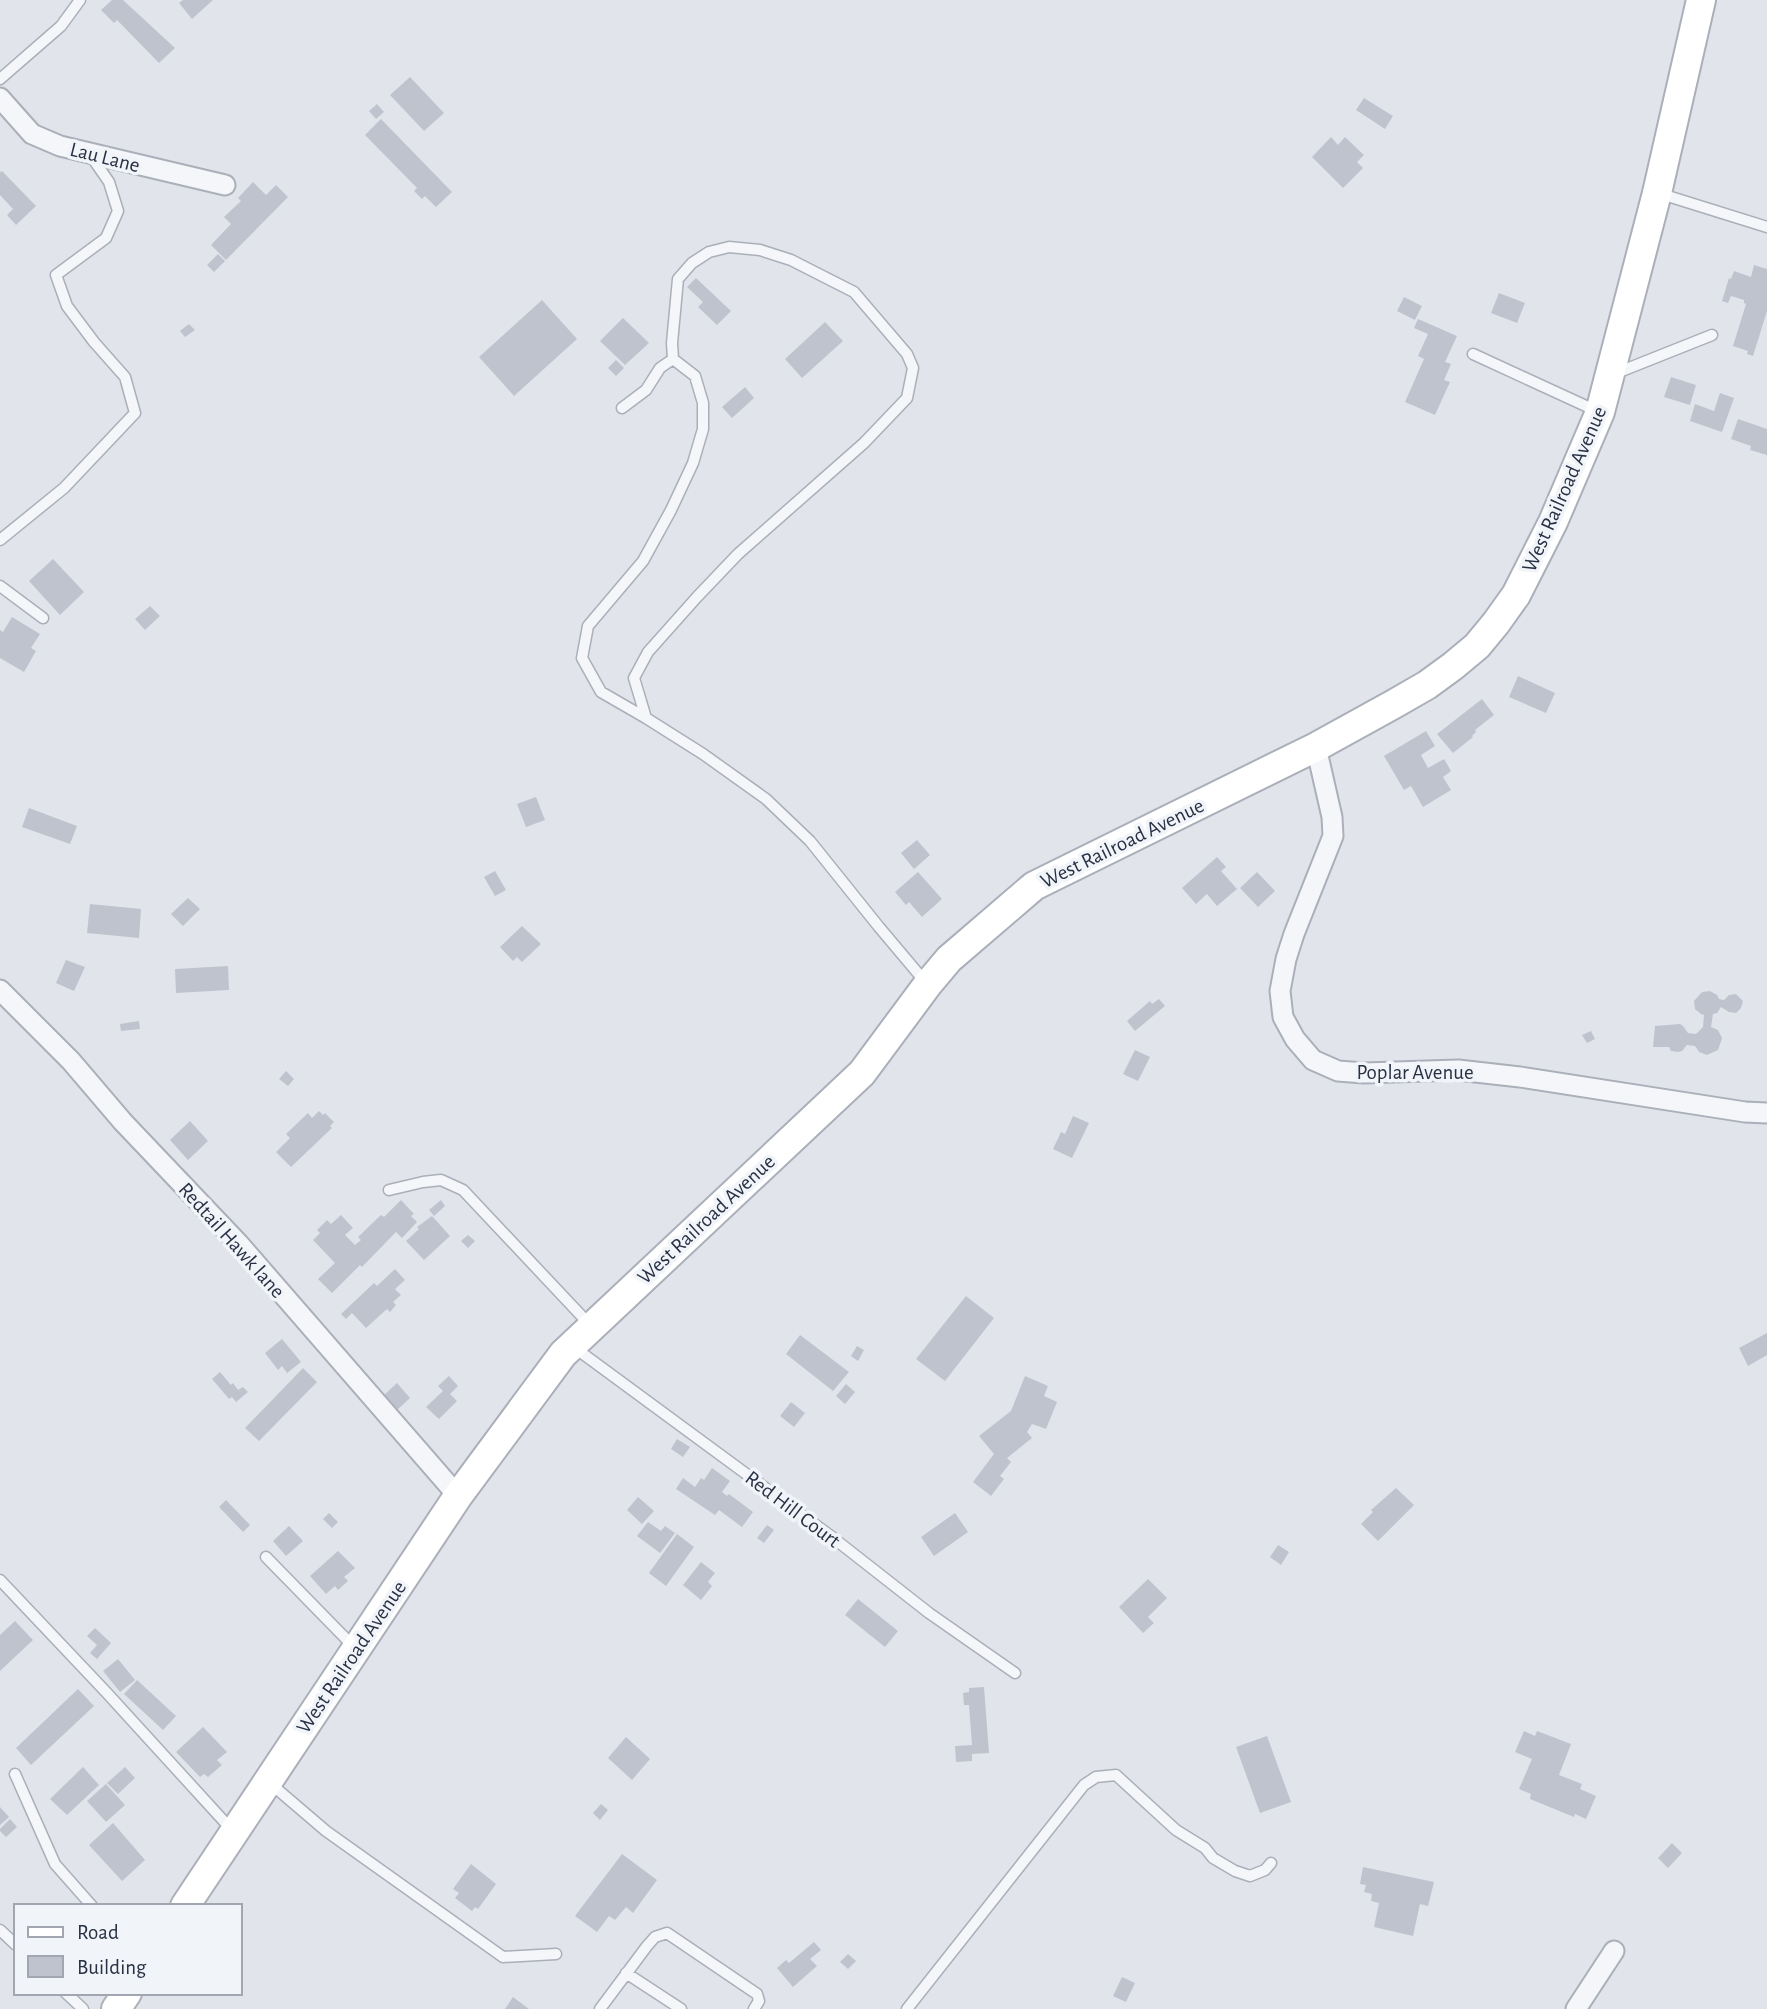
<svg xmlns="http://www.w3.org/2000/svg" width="1767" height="2009" viewBox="0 0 1767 2009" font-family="'Alegreya Sans',sans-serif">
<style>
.building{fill:#bec3ce}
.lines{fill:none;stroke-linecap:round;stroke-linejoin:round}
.lane-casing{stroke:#aaafb9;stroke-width:13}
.street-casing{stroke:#aaafb9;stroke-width:23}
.secondary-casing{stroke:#aaafb9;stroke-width:32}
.lane{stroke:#f4f6f9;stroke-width:10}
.street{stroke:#f4f6f9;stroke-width:19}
.secondary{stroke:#fff;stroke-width:28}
.labels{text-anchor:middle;stroke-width:7;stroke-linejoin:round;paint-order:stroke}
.street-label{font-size:21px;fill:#283144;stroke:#f1f4f8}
</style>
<rect width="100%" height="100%" fill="#e1e5eb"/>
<path class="building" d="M112,0H123L175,48L159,63L117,20L114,23L101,10Z
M183,0H213L192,19L179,3Z
M410,77L444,113L424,131L390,95Z
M1364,98L1393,116L1385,129L1356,110Z
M377,104L384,112L376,119L369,111Z
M381,119L452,192L436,207L425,196L422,199L414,191L417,188L365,135Z
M1331,137L1338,145L1345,137L1364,155L1357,162L1363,168L1343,188L1312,157Z
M2,171L36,206L16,225L7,215L13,209L0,195V172Z
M253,182L266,195L276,185L288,197L226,260L211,245L231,224L224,217L241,201L238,198Z
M218,254L225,261L214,272L207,265Z
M1754,265L1767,269V311L1753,356L1747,354L1748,351L1733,346L1746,304L1744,303V300L1731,296L1728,303L1722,301L1729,278L1731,279L1734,271L1751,277Z
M696,278L731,311L717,325L698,307L703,302L687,287Z
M1499,293L1525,303L1517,323L1491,313Z
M1404,297L1422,306L1415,320L1397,311Z
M542,300L577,339L514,396L479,357Z
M623,318L649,343L625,365L600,341Z
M1418,319L1457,336L1445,362L1451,364L1444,380L1450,382L1435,415L1405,402L1424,359L1418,356L1428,334L1414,328Z
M825,322L843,341L802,378L785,359Z
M189,324L195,330L185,337L180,331Z
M616,360L624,368L616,376L608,368Z
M1671,377L1696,385L1690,405L1664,397Z
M745,387L754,398L732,418L722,407Z
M1720,393L1734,398L1722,432L1690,421L1695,404L1714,411Z
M1738,419L1767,429V455L1750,450L1751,446L1731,439Z
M53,559L84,592L60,615L29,581Z
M150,606L160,616L145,630L135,619Z
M12,617L40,634L31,648L36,651L24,672L0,658V630L3,632Z
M1518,676L1555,693L1546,713L1509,697Z
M1482,699L1494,715L1475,730L1476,732L1472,736L1473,737L1453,753L1437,734Z
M1426,731L1435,746L1421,755L1428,768L1444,759L1451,771L1443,777L1451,790L1423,807L1411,786L1404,790L1384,756Z
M536,797L545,820L526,827L517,804Z
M29,808L77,826L70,844L22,827Z
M917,840L930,855L914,869L901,853Z
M1217,857L1226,867L1221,871L1237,889L1217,906L1207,894L1196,904L1182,888Z
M495,871L506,890L495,896L484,877Z
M918,872L942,899L922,917L909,902L906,905L895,892Z
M1257,872L1275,891L1258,907L1240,888Z
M188,898L200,909L183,926L171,914Z
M90,904L141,909L139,938L87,933Z
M522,926L541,944L522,962L517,957L513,961L500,947Z
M66,960L85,967L74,991L56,983Z
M228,966L229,990L176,993L175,969Z
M1710,991L1717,995L1719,999L1724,1000L1729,995L1736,994L1743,1001L1741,1008L1736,1013L1729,1012L1721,1007L1717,1013L1713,1014L1711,1027L1718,1030L1722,1038L1718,1050L1707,1055L1699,1052L1695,1046L1687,1045L1682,1051L1678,1052L1671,1051L1669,1047H1653L1655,1026L1680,1024L1683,1026L1688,1033L1696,1034L1703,1027L1704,1015L1701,1014L1695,1009L1694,1001L1702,992Z
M1159,999L1165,1006L1135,1031L1127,1021L1150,1001L1152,1004Z
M139,1021L140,1029L121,1031L120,1024Z
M1591,1031L1595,1039L1587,1043L1582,1035Z
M1135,1050L1150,1057L1138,1081L1123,1074Z
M286,1071L294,1079L288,1086L279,1079Z
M319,1111L323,1115L325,1113L334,1122L330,1126L332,1128L291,1167L276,1152L290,1138L286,1134L308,1113L312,1118Z
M1073,1116L1089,1123L1072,1158L1053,1149L1061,1132L1065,1134Z
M190,1121L208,1141L188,1160L170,1140Z
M401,1200L414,1214L411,1216L417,1222L402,1238L396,1232L362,1267L360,1265L332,1293L318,1279L335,1263L313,1240L320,1233L317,1230L327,1220L331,1224L341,1215L353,1228L345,1235L355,1245L361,1240L358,1237L381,1215L384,1217Z
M441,1200L445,1206L434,1216L429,1210Z
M432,1216L450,1236L424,1260L406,1241L419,1229L417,1227Z
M468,1235L475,1241L468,1248L461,1241Z
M395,1269L405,1280L395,1289L401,1295L393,1302L396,1305L390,1312L387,1309L366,1328L352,1313L346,1319L341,1314L374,1283L377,1286Z
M966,1296L994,1318L945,1381L916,1359Z
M1767,1333V1355L1748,1366L1739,1348Z
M800,1335L849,1372L833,1391L786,1354Z
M282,1339L301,1362L287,1373L282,1366L278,1370L265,1353Z
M857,1346L864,1350L858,1361L851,1356Z
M303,1368L317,1382L259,1441L245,1428Z
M220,1372L231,1385L233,1383L238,1390L243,1387L248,1392L236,1402L232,1397L229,1399L212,1379Z
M449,1376L458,1386L450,1394L457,1401L439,1419L426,1407L443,1391L438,1386Z
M1025,1376L1048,1386L1044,1396L1057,1402L1046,1429L1032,1424L1027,1432L1032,1438L1007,1458L1011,1462L1000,1476L1004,1479L991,1496L973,1482L994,1454L979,1436L1011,1411Z
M397,1383L410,1398L396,1411L382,1397Z
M846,1384L855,1392L845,1404L836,1396Z
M791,1402L805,1413L794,1427L780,1416Z
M677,1439L690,1447L683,1457L671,1449Z
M712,1468L730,1481L722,1492L727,1496L729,1494L753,1512L742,1527L719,1510L715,1515L676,1489L683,1478L695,1487L701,1478L704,1480Z
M1396,1488L1414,1505L1378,1541L1361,1524L1373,1512L1371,1510Z
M638,1497L654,1511L642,1524L627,1510Z
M226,1500L250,1525L243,1532L219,1507Z
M329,1513L338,1522L332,1528L323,1519Z
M955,1513L968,1532L934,1556L921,1537Z
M648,1522L661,1531L665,1526L675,1533L660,1553L637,1536Z
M767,1525L774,1530L764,1543L757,1538Z
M289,1526L303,1541L286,1556L273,1541Z
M677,1534L694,1547L666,1586L649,1573Z
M1278,1545L1289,1552L1281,1565L1270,1557Z
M338,1551L355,1568L344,1577L348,1581L338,1590L335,1586L326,1594L310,1576Z
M701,1562L715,1573L708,1582L712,1586L701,1600L683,1585Z
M1148,1579L1167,1598L1148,1617L1154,1623L1143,1633L1119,1607Z
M858,1599L898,1631L885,1647L845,1615Z
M15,1621L33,1640L0,1671V1635Z
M95,1628L111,1643L97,1659L90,1653L97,1645L87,1636Z
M118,1659L135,1680L120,1692L103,1671Z
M137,1680L176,1716L163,1730L124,1694Z
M984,1687L989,1753L972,1754V1761L956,1762L955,1746L972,1745L969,1705H964L963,1693L969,1692V1688Z
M78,1689L94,1706L31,1765L16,1748Z
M203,1727L227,1752L217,1760L222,1765L208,1777L204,1774L200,1777L176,1752Z
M1524,1731L1535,1736L1537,1731L1571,1744L1559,1775L1582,1784L1580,1789L1596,1796L1586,1819L1575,1814L1574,1817L1530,1799L1531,1794L1519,1789L1532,1759L1515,1752Z
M1267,1736L1291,1802L1260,1813L1236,1747Z
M626,1737L650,1759L632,1780L608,1758Z
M83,1767L99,1785L67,1815L50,1799Z
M125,1767L135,1778L118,1794L107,1783Z
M106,1784L125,1805L106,1822L87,1801Z
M601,1804L608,1810L600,1820L593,1813Z
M0,1807L9,1817L0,1825Z
M10,1819L17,1827L6,1837L0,1831V1829Z
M113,1823L145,1860L122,1881L89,1845Z
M1672,1843L1682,1853L1668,1868L1658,1858Z
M622,1854L657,1880L633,1913L626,1907L615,1920L609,1916L597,1932L575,1916Z
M471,1864L496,1884L478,1909L475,1907L472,1911L455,1898L459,1893L453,1889Z
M1363,1867L1434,1882L1428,1906L1420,1904L1413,1936L1374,1927L1379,1903L1371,1901L1372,1894L1364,1892L1366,1885L1360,1884Z
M814,1942L821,1950L810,1959L817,1966L793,1987L777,1968L786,1960L789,1963Z
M848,1954L856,1961L848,1969L840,1962Z
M1122,1977L1135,1983L1126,2002L1113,1996Z
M513,1997L529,2009H505Z"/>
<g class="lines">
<defs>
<path id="lane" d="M0,79L61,26L80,0
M1658,193L1767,227
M1473,354L1599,412
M673,359L672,343L678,279L692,263L709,252L729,247L760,250L791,260L854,292L907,354L913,368L907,398L864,443L738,554L697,597L648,652L634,678L646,718L703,754L766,799L810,841L879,927L927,984
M1614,374L1712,335
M622,408L646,390L660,368L673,359L695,376L703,403V429L693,463L671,510L643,561L588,626L582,658L601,692L646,718
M0,540L64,488L135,413L125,377L94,342L67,306L56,275L106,238L118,211L109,182L91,156
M0,586L43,618
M389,1190L423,1182L441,1180L463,1190L591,1326
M575,1348L832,1537L929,1613L1015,1673
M266,1557L353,1646
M0,1580L106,1692L231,1829
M15,1774L55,1864L92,1906
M271,1784L326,1831L503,1957L556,1954
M0,1930L16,1945
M626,1973L681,2009
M66,1993L83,2009
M600,2009L647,1946L655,1937L667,1933L757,1994L759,2001L754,2009
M907,2009L1084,1785L1096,1777L1116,1775L1176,1830L1205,1848L1213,1858L1235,1871L1250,1876L1265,1870L1271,1863"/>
<path id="street" d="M0,98L32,134L60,146L225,185
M1316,747L1332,817L1333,836L1294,934L1286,959L1280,991L1283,1017L1295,1039L1313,1060L1338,1071L1364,1073L1458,1070L1520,1077L1745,1112L1767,1113
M0,990L71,1061L123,1122L239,1244L458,1496
M1576,2009L1614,1951"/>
<path id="secondary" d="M185,1906L458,1496L563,1354L862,1073L928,984L949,959L1034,886L1316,747L1394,704L1427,685L1453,666L1477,646L1496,623L1516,595L1553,522L1600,412L1657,193L1701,0
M116,2009L127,1993"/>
</defs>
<use href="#lane" class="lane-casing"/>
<use href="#street" class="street-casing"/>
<use href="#secondary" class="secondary-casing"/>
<use href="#lane" class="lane"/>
<use href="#street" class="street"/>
<use href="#secondary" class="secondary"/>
</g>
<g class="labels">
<g class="street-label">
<text transform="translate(105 157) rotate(14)" y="7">Lau Lane</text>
<text transform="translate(1564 489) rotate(-66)" y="7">West Railroad Avenue</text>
<text transform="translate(1122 843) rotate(-26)" y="7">West Railroad Avenue</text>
<text x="1415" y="1079">Poplar Avenue</text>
<text transform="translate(706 1219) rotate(-43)" y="7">West Railroad Avenue</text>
<text transform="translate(232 1240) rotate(48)" y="7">Redtail Hawk lane</text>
<text transform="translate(793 1509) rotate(37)" y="7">Red Hill Court</text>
<text transform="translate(351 1657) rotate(-56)" y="7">West Railroad Avenue</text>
</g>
</g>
<rect x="14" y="1904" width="228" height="91" fill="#f1f4f8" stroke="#a1a6b0" stroke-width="2"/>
<rect x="28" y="1927" width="35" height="10" fill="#ffffff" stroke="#a1a6b0" stroke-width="2"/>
<text x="77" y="1939" font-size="21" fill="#283144">Road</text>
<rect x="28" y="1956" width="35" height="21" fill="#bec3ce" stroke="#a1a6b0" stroke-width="2"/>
<text x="77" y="1974" font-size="21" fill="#283144">Building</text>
</svg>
